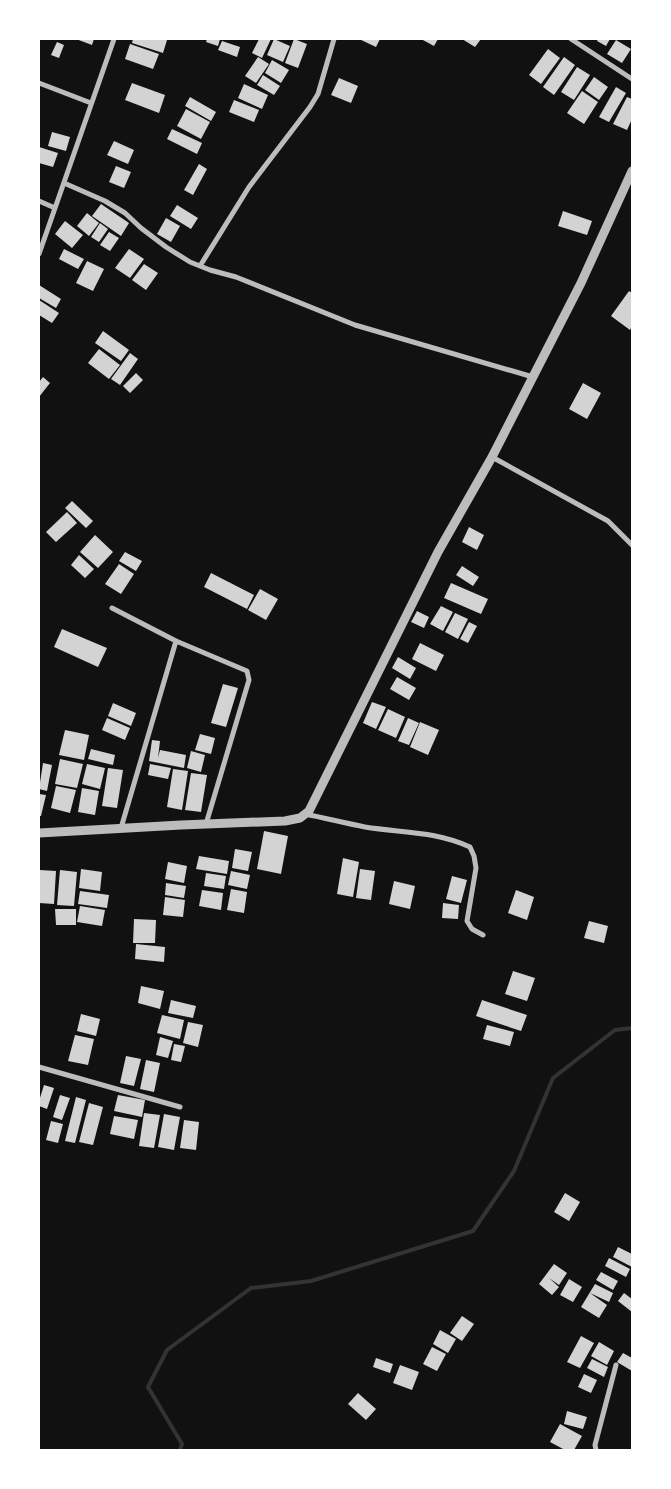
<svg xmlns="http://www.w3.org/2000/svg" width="671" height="1489" viewBox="0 0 671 1489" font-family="'Nunito Sans',sans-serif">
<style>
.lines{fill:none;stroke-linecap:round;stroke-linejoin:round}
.stream{stroke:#333;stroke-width:4}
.building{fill:#d3d3d3}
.minor{stroke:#bcbcbc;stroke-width:5}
.tertiary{stroke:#bcbcbc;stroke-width:9}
</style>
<rect width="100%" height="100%" fill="#111"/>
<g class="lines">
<path class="stream" d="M180,1450L182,1444L148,1387L167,1350L251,1288L311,1281L473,1231L514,1171L553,1078L615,1030L632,1028"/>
</g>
<path class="building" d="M76,39H94L92,45Z
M133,39H163L167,40L163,53L132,43Z
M207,39H220L218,46L206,42Z
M259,39H271L262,58L252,53Z
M274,39L290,46L283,62L267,55Z
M294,39L307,44L298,68L285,63Z
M359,39H380L376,47Z
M421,39H438L434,46Z
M462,39H481L475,47Z
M598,39H610L606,46L597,41Z
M616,40L631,49L622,63L607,54Z
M222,41L240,47L237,57L218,50Z
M57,42L64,45L59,58L51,55Z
M130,44L159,54L153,69L125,59Z
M548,49L560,58L541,84L529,75Z
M258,57L269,64L256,83L245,76Z
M564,57L575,65L554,95L543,87Z
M272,60L289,70L281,83L265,73Z
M577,67L590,75L574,100L561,92Z
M263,75L280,86L274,95L257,85Z
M594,77L608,87L599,100L585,90Z
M339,78L358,86L351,103L331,95Z
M132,83L165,95L159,113L125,100Z
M244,84L268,95L262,109L238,98Z
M616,87L626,93L609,122L599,117Z
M582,91L598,102L584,124L567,113Z
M190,97L216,112L211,121L185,106Z
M627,97L632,99V119L627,130L613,124Z
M234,100L259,110L254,122L229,112Z
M186,109L210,122L201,139L177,126Z
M172,129L202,143L197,154L167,139Z
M52,132L70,137L66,151L48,146Z
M114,141L134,150L128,164L107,155Z
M39,147L58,153L53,167L39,163Z
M199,164L207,169L193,195L184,190Z
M116,166L131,172L124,188L109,182Z
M101,204L129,223L121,236L92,216Z
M177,205L198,218L191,229L170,216Z
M563,211L592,221L587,235L558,226Z
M87,213L99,223L89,236L77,226Z
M166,218L180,226L171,242L157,234Z
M65,221L83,235L72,248L55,234Z
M100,223L108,229L99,242L91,237Z
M109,232L119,238L110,251L100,245Z
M64,249L84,259L78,269L59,259Z
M129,249L144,259L130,278L115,268Z
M87,261L104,269L93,291L76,283Z
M144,264L158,273L146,290L132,280Z
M39,285L61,299L56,308L39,298Z
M629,291L632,293V326L630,330L611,316Z
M39,300L59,313L52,323L39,315Z
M103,331L129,350L121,361L95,343Z
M99,349L120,365L109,379L88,363Z
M130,353L138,359L120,385L111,379Z
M136,373L143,380L130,393L123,386Z
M43,377L50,383L39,397V382Z
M583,383L601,393L587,419L569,409Z
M72,501L93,521L86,528L65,508Z
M67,512L77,523L56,542L46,532Z
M469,527L484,535L477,550L462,542Z
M95,535L113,552L98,568L80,552Z
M125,552L142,561L136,571L119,561Z
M79,555L94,569L85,578L71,565Z
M119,564L134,574L121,594L105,584Z
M462,566L479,577L473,586L456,575Z
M211,573L254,595L247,609L204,587Z
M451,583L488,599L481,614L444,598Z
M260,589L278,599L266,620L248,610Z
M441,606L453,612L443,631L430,624Z
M417,611L429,617L424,628L411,622Z
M455,613L468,619L458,639L445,632Z
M469,622L477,626L468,643L460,639Z
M62,629L107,648L98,667L54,647Z
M420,643L444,655L436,671L412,659Z
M398,657L416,668L410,679L392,668Z
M397,677L416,688L409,700L390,689Z
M223,684L238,688L226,727L211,723Z
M372,702L386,707L376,729L363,723Z
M113,703L136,713L131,726L108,716Z
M388,709L405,717L396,738L378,730Z
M107,718L130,728L125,740L102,730Z
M408,718L419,723L409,745L398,741Z
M420,722L439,730L428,755L410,747Z
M65,730L89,735L84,760L59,755Z
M200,734L215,738L211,754L195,750Z
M152,740L160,741L158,758L160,750L186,755L184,768L149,761Z
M91,749L115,755L113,765L88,759Z
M191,751L205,755L201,772L187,768Z
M60,759L83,764L77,788L55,784Z
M43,763L52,765L47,791L39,789Z
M87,764L105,768L100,789L82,784Z
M150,764L171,768L168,779L148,775Z
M108,768L123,770L117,808L102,806Z
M173,769L188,771L182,810L167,807Z
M191,773L207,775L201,812L185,810Z
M56,786L76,790L70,813L51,808Z
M82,788L99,791L95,815L78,812Z
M39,794L46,795L41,816H39Z
M264,831L288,836L281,874L257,869Z
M235,849L252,852L248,871L232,868Z
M199,856L229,861L227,874L196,869Z
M343,858L359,862L353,897L337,894Z
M168,862L187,866L184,883L165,879Z
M81,869L102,872L100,891L79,888Z
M360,869L375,871L371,900L356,898Z
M40,870L56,871L54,904L39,903Z
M60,870L77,872L74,906L57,905Z
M231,871L250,875L247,889L228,885Z
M206,873L226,876L224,889L204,886Z
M452,876L467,880L461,903L446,899Z
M394,881L415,886L410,909L389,904Z
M166,883L186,886L184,898L165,895Z
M231,889L247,892L244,913L227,910Z
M202,890L223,893L221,910L199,906Z
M516,890L534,897L527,920L508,913Z
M80,891L109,895L107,908L78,904Z
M165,897L185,900L183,917L163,915Z
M443,903L459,905L458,919L442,918Z
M80,906L105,910L102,926L77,922Z
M55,909H76V925H56Z
M134,919L156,920L155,943H133Z
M589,921L608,926L604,943L584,938Z
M136,944L165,947L164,962L135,959Z
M513,971L535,978L527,1001L505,994Z
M141,986L164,991L160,1009L138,1003Z
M171,1000L196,1006L193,1018L168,1013Z
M482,1000L527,1015L521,1031L476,1016Z
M81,1014L100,1019L96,1036L77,1031Z
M162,1015L184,1020L180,1039L157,1033Z
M188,1022L203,1025L198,1047L183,1043Z
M487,1025L514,1032L510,1046L483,1039Z
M75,1035L94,1039L88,1065L68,1061Z
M160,1037L173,1041L168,1058L156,1055Z
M174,1044L185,1046L181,1062L171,1060Z
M126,1056L141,1059L134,1086L120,1083Z
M146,1060L160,1063L154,1092L140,1089Z
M44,1085L54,1088L47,1109L39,1106V1101Z
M60,1095L70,1098L62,1120L53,1117Z
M118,1095L145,1100L142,1117L114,1111Z
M76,1097L86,1100L75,1143L65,1141Z
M89,1103L103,1107L93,1145L79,1142Z
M144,1113L160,1115L154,1148L139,1146Z
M164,1114L180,1117L174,1150L158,1147Z
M114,1116L138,1120L134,1139L110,1134Z
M184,1120L199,1122L196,1150L180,1148Z
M51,1121L63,1124L58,1143L46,1140Z
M565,1193L580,1202L569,1221L554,1212Z
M618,1247L632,1254V1267L613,1257Z
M609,1258L630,1269L626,1277L605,1266Z
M554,1264L567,1273L559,1285L549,1278L559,1287L552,1295L539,1284Z
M601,1272L618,1281L613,1290L596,1280Z
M569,1279L582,1287L573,1302L560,1295Z
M595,1284L613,1293L609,1302L590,1293L607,1305L599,1318L581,1307Z
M624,1293L632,1299V1312L618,1301Z
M462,1316L474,1324L462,1341L450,1333Z
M440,1330L456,1339L448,1353L433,1344Z
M581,1336L594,1343L580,1368L567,1362Z
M599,1342L614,1351L607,1365L591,1356Z
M432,1347L446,1354L437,1371L423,1364Z
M623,1353L632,1358V1371L617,1362Z
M376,1358L393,1364L390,1373L373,1367Z
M592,1359L608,1367L604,1377L587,1368Z
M400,1365L419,1372L412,1390L393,1383Z
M584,1374L597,1380L591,1393L578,1387Z
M358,1393L376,1409L366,1420L348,1404Z
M567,1411L587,1417L583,1429L564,1424Z
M560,1424L582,1436L574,1450H565L550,1442Z"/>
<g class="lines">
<path class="minor" d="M571,39L632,79
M39,83L91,103
M64,183L105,201L125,213L141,228L166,247L190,262L210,270L236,277L355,325L533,377
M39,201L55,208
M39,254L114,39
M200,266L249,187L310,107L318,94L334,39
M492,457L608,521L632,545
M112,608L176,641L247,671L249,680L206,824
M305,814C325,818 345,823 365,827C402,833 436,831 470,847L474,856L476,868L467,921L472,929L483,935
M121,828L176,641
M39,1067L180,1107
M596,1450L595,1445L616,1365"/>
<path class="tertiary" d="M39,833L181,825L285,821L300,818L309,811L438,552L492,457L581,283L632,171"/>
</g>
<rect width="671" height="1489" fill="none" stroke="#ffffff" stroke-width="80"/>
</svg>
